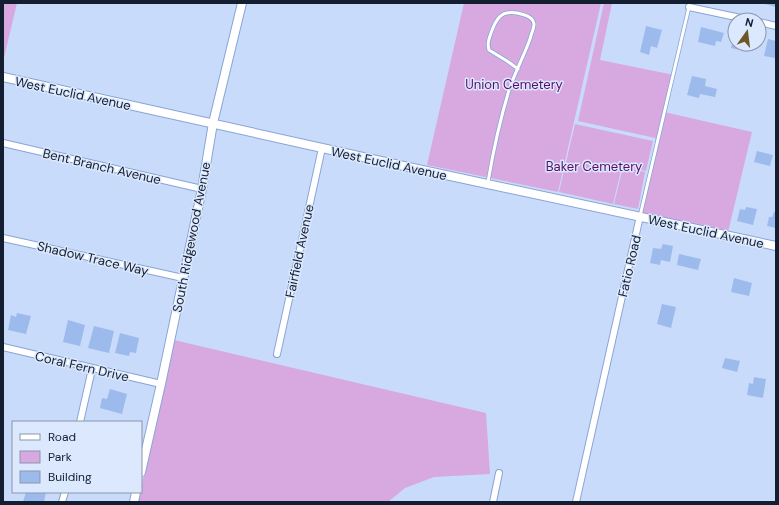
<svg xmlns="http://www.w3.org/2000/svg" width="779" height="505" viewBox="0 0 779 505" font-family="'DM Sans',sans-serif">
<style>
.green{fill:#d7a9e0}
.building{fill:#9dbaec}
.lines{fill:none;stroke-linecap:round;stroke-linejoin:round}
.service-casing{stroke:#88a4d5;stroke-width:4.5}
.minor-casing{stroke:#88a4d5;stroke-width:8}
.tertiary-casing{stroke:#88a4d5;stroke-width:10}
.service{stroke:#fff;stroke-width:3}
.minor{stroke:#fff;stroke-width:6}
.tertiary{stroke:#fff;stroke-width:8}
.labels{text-anchor:middle;stroke-width:3;stroke-linejoin:round;paint-order:stroke}
.park-label{font-size:13px;fill:#5a0b67;stroke:#dbe8fd}
.street-label{font-size:13px;fill:#131e31;stroke:#dbe8fd}
</style>
<rect width="100%" height="100%" fill="#c9dbfa"/>
<path class="green" d="M3,3H17L3,62Z
M464,3H601L558,192L427,165Z
M604,3H612L600,60L674,75L664,112L752,132L728,232L639,212L656,141L655,138L578,121Z
M575,124L653,141L646,171L622,166L613,204L559,192Z
M623,167L645,172L638,209L614,204Z
M174,340L486,413L490,474L434,477L405,488L388,502H138Z"/>
<path class="building" d="M765,3H776V7L765,4Z
M646,26L662,30L657,48L651,46L649,55L640,52Z
M701,27L724,33L721,42L716,41L715,46L698,42Z
M734,36L735,44H750L748,52L731,48Z
M768,39L776,41L775,58L764,56Z
M692,76L706,79L705,86L717,89L715,97L700,94L699,98L687,95Z
M757,151L773,155L770,166L754,162Z
M746,207L757,209L753,225L737,221L740,209L745,210Z
M774,212L776,213V228L767,226L769,217H772Z
M663,244L673,246L670,262L661,260L660,265L650,263L653,248L661,249Z
M679,254L701,259L698,270L677,265Z
M734,278L752,283L749,296L731,292Z
M662,304L676,307L671,328L657,324Z
M17,313L31,316L26,334L8,330L11,315L16,317Z
M68,320L85,325L80,346L63,342Z
M94,326L114,331L109,353L88,348Z
M120,333L139,338L136,353L130,352L129,356L115,353Z
M725,358L740,361L737,372L722,368Z
M754,377L766,379L763,398L747,395L749,383L753,384Z
M110,389L127,394L122,414L100,408L102,398L107,399Z
M26,492H46L44,502H23Z"/>
<g class="lines">
<defs>
<path id="service" d="M488,182C493,152 500,120 509,90C515,72 524,56 530,39C531,34 534,29 534,24C533,16 524,15 517,13C501,10 496,19 491,33C489,39 487,43 489,50L507,61L518,69
M640,216L689,7"/>
<path id="minor" d="M689,7L750,20
M759,22L776,26
M3,143L202,189
M3,238L183,278
M3,347L161,384
M277,354L322,148
M80,422L92,369
M62,502L65,492
M493,502L499,473
M576,502L640,216"/>
<path id="tertiary" d="M3,77L390,163L776,246
M141,472L161,384L202,189L213,123L242,3
M134,502L136,492"/>
</defs>
<use href="#service" class="service-casing"/>
<use href="#minor" class="minor-casing"/>
<use href="#tertiary" class="tertiary-casing"/>
<use href="#service" class="service"/>
<use href="#minor" class="minor"/>
<use href="#tertiary" class="tertiary"/>
</g>
<g class="labels">
<g class="park-label">
<text x="514" y="89">Union Cemetery</text>
<text x="594" y="171">Baker Cemetery</text>
</g>
<g class="street-label">
<text transform="translate(73 93) rotate(12)" y="5">West Euclid Avenue</text>
<text transform="translate(389 163) rotate(12)" y="5">West Euclid Avenue</text>
<text transform="translate(102 166) rotate(13)" y="5">Bent Branch Avenue</text>
<text transform="translate(706 231) rotate(12)" y="5">West Euclid Avenue</text>
<text transform="translate(191 237) rotate(-79)" y="5">South Ridgewood Avenue</text>
<text transform="translate(299 251) rotate(-78)" y="5">Fairfield Avenue</text>
<text transform="translate(93 258) rotate(13)" y="5">Shadow Trace Way</text>
<text transform="translate(629 266) rotate(-77)" y="5">Fatio Road</text>
<text transform="translate(82 366) rotate(13)" y="5">Coral Fern Drive</text>
</g>
</g>
<rect width="779" height="505" fill="none" stroke="#131e31" stroke-width="8"/>
<rect x="12" y="421" width="130" height="72" fill="#dbe8fd" stroke="#8b97ab"/>
<rect x="20" y="434" width="20" height="6" fill="#ffffff" stroke="#8b97ab"/>
<text x="48" y="441" font-size="12" fill="#131e31">Road</text>
<rect x="20" y="451" width="20" height="12" fill="#d7a9e0" stroke="#8b97ab"/>
<text x="48" y="461" font-size="12" fill="#131e31">Park</text>
<rect x="20" y="471" width="20" height="12" fill="#9dbaec" stroke="#8b97ab"/>
<text x="48" y="481" font-size="12" fill="#131e31">Building</text>
<g transform="translate(747 32) rotate(14)"><circle r="19" fill="#dbe8fd" stroke="#8b97ab"/>
<path d="M0-3L7 15L0 10L-7 15Z" fill="#6f5627"/>
<text y="-6" font-size="11" font-weight="bold" text-anchor="middle" fill="#131e31">N</text>
</g>
</svg>
